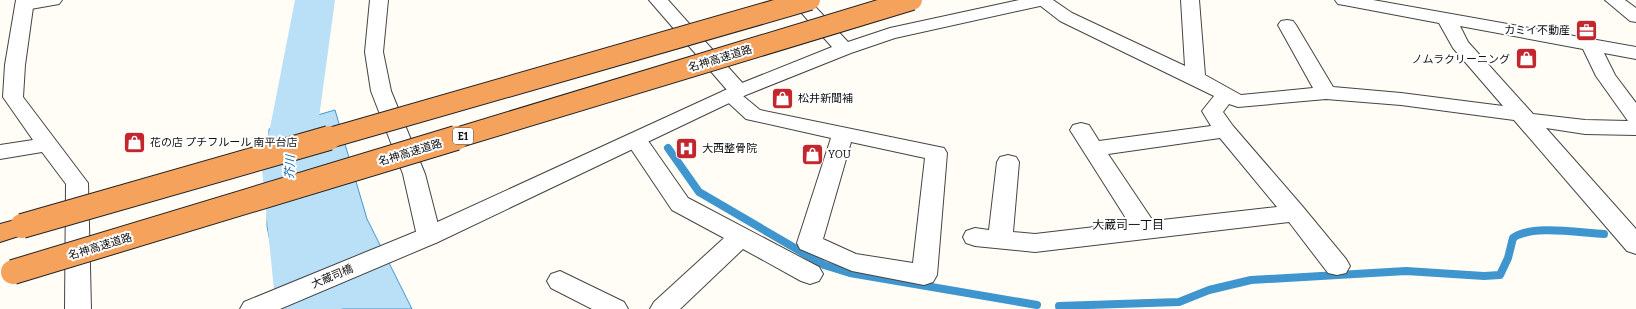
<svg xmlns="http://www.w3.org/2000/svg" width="1636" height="309" viewBox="0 0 1636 309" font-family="Bitter,'Noto Sans JP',serif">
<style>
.water{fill:#b9e0f7;stroke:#3f96cf}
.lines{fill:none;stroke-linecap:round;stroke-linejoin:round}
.stream{stroke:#3f96cf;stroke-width:8}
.river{fill:#b9e0f7;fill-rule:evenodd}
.minor-casing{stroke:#444;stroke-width:2}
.tertiary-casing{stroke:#444;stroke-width:2}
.motorway-casing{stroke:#222;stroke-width:2}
.minor{fill:#fff;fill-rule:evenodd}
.tertiary{fill:#fff;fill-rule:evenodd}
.motorway{fill:#f5a25d;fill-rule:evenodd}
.motorway-bridge-far1-casing{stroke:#222;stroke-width:22;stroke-linecap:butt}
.motorway-bridge-casing{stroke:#222;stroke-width:26;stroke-linecap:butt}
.motorway-bridge-far1{stroke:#f5a25d;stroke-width:20}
.motorway-bridge{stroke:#f5a25d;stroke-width:24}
.labels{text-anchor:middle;stroke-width:4;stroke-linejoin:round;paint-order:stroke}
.shield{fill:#fff;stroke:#585858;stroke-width:1}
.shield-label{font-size:10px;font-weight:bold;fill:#111}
.poi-label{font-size:11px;fill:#111;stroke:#fff;text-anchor:start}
.street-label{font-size:11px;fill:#111;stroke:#fff}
.water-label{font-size:12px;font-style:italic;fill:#1768a6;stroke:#fff}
.neighbourhood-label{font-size:12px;fill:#111;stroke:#fff}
</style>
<rect width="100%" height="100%" fill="#fffdf5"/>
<path class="water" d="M335,110L367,219L412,309H283L267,226L269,129Z"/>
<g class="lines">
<path class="stream" d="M668,148L699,192L824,265L850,273L1037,305
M1059,306L1179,302L1209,290L1251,280L1406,271L1484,276L1500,275L1508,258L1513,238C1532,224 1580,233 1604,234"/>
<path class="river" d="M295,0H335L312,169L334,290L342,309H282L274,290L262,169Z"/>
<defs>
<path id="minor" d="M24,0H62L59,4L25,10L19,9L16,5L19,1Z
M370,0H388L383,52L391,91L425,174L441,236L438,242L429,245L420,242L417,236L403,174L371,91L365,52Z
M649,0H668L746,87L749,91L743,96L760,110L944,148L947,153L937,275L933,282L924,285L852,271L800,249L797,243L831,138L746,119L720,95L723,91L727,90ZM851,142L925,158L913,263L856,254L823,239Z
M1033,0H1053L1072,13L1185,66L1181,0H1199L1205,75L1241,95L1313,88L1278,25L1281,21L1287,20L1293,21L1296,25L1333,87L1401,93L1503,106L1453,48L1439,23L1344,5L1338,4L1335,0H1373L1636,47V59L1604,53L1615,75L1636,103V135L1585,134L1546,128L1636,229V254L1627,251L1514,120L1401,105L1326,99L1238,107L1229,104L1223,112L1233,126L1303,207L1346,259L1350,266L1346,273L1337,275L1328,273L1289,222L1035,252L975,246L966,243L963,237L966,231L975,228L989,230L997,162L1000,157L1008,155L1016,157L1019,162L1013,232L1035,234L1129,223L1070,130L1073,125L1081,123L1089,125L1099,141L1211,126L1202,111L1214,96L1060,21ZM1460,26L1583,49L1596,76L1628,121L1585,120L1533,114L1468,42ZM1220,138L1277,207L1153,221L1108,154Z
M1605,0H1625L1636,8V22L1630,21Z
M636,133L644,135L688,198L819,267L823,274L819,281L810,284L801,281L743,249L680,309H650L654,302L724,238L672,210L625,140L628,135Z
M560,271L624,302L628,309H592L551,288L547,281L551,274Z"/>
<path id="tertiary" d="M16,0H34L25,65L23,97L88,183L91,309H65L66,184L42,152L0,159V145L33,140L3,97L5,65Z
M790,0H809L848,42L890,28L1019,0H1052L1049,4L895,38L851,53L746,95L438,242L280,309H240L244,302L420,230L732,87L832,47Z"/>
<path id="motorway" d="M22,218L31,220L34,226L31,232L0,242V224Z"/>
</defs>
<use href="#minor" class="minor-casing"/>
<use href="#tertiary" class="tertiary-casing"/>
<use href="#motorway" class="motorway-casing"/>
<use href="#minor" class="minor"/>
<use href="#tertiary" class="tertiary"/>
<use href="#motorway" class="motorway"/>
<defs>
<path id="motorway-bridge-far1" d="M326,139L810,0
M453,139L912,0"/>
<path id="motorway-bridge" d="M22,226L329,138
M13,272L456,138"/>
</defs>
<use href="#motorway-bridge-far1" class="motorway-bridge-far1-casing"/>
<use href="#motorway-bridge" class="motorway-bridge-casing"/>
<use href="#motorway-bridge-far1" class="motorway-bridge-far1"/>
<use href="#motorway-bridge" class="motorway-bridge"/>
</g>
<defs>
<symbol id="office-square" viewBox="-11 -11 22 22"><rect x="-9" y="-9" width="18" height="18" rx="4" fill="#c4262e" stroke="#fff"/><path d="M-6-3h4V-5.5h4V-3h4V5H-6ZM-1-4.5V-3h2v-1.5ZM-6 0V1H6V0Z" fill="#fff"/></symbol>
<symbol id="shop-square" viewBox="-11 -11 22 22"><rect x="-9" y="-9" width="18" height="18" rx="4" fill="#c4262e" stroke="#fff"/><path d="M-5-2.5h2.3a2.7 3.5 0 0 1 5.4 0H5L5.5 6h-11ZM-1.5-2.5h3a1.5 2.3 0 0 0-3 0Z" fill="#fff"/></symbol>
<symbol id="hospital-square" viewBox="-11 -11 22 22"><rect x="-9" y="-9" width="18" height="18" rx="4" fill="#c4262e" stroke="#fff"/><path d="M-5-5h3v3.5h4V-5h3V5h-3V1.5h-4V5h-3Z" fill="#fff"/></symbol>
</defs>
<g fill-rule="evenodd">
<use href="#office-square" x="1574" y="18" width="25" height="25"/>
<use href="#shop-square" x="1514" y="46" width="25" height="25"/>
<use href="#shop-square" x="770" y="86" width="25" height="25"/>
<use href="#shop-square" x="122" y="130" width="25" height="25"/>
<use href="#hospital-square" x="674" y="136" width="25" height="25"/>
<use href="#shop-square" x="800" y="142" width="25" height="25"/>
</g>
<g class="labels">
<rect class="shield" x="453" y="128" width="20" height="16" rx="3"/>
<g class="shield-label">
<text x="463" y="140">E1</text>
</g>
<g class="poi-label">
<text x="1570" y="34" text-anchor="end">カミイ不動産</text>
<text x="1510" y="63" text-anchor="end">ノムラクリーニング</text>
<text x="798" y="102">松井新聞補</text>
<text x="150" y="146">花の店 プチフルール 南平台店</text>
<text x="702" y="152">大西整骨院</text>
<text x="828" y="158">YOU</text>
</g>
<g class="street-label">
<text transform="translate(720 58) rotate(-17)" y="4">名神高速道路</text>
<text transform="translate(410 152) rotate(-17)" y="4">名神高速道路</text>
<text transform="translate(100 246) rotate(-17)" y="4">名神高速道路</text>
<text transform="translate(332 276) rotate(-23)" y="4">大蔵司橋</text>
</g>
<g class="water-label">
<text transform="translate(290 167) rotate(-88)" y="4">芥川</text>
</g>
<g class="neighbourhood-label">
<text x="1128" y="229">大蔵司一丁目</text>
</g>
</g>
</svg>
